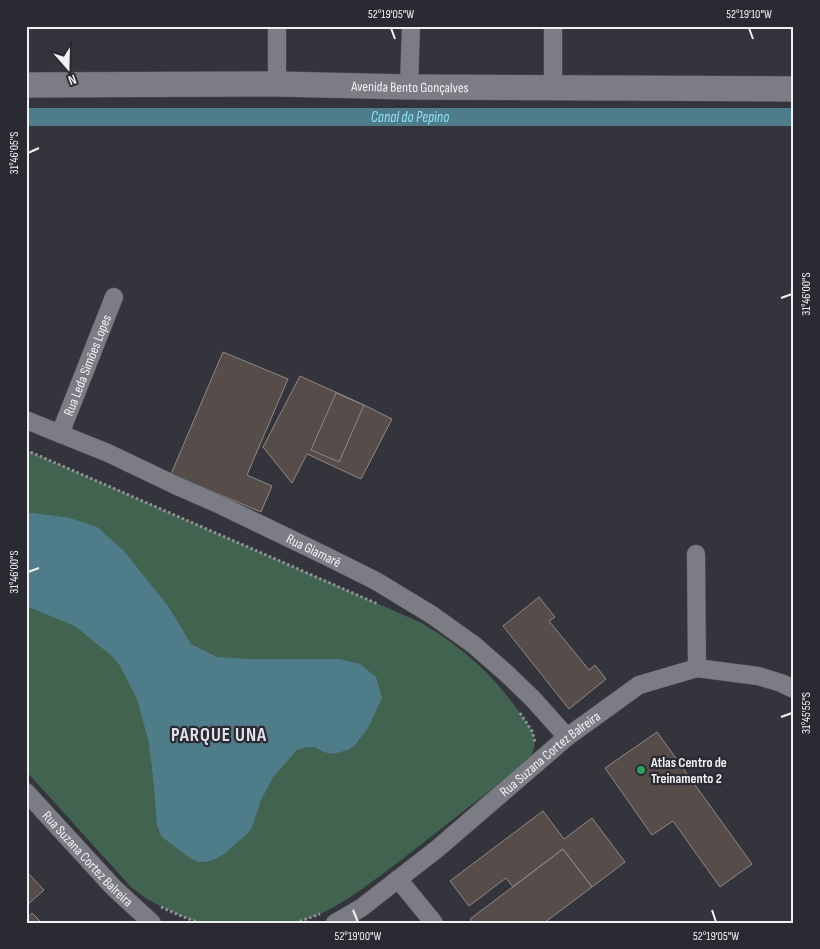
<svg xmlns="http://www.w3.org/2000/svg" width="820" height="949" viewBox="0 0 820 949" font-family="'Sofia Sans Condensed',sans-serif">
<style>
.green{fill:#42634f}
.water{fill:#4e7c88}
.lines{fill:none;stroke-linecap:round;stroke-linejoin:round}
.canal{stroke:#4e7c88;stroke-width:18}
.building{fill:#564d4b;stroke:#918785}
.minor-casing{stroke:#53535a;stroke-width:19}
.secondary-casing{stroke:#53535a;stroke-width:26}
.path{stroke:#919298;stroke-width:3;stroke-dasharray:2.5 2.5;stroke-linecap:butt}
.minor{stroke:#7b7c84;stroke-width:18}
.secondary{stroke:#7b7c84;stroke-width:25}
.ticks{fill:none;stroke:#f0f0f5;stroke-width:2}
.leisure-dot{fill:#2e9e5b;stroke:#2a2b32;stroke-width:2}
.labels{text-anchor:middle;stroke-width:4.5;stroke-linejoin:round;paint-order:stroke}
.street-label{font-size:14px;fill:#f0f0f5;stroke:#2a2b32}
.poi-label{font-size:14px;font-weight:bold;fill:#f0f0f5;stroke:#2a2b32;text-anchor:start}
.water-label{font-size:15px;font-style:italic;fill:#91e1f6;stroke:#2a2b32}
.district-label{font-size:19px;font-weight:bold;letter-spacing:1px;fill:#e1e2eb;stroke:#2a2b32}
.neatline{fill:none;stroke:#f0f0f5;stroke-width:2}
.ticks-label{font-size:12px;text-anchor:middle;fill:#f0f0f5}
</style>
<rect width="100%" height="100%" fill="#34353c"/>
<path class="green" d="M26,450L422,623C472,654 501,682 532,731C536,741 535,749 530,758C486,794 441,829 396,864C364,887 334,913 295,923H200L181,916L164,908L147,899L131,887L26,771Z"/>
<path class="water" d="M26,513H33L70,518L97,527L123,550L168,606L191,644L217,657L250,659H339L360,664L376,677L382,698L368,728L355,745L348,750L333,754L324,752L315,747H307L297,750L274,776L261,800L252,827L247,834L224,854L215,859L206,862H198L190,858L162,837L157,826L154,786L149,743L137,699L120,666L113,657L75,626L26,606Z"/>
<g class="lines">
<path class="canal" id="s1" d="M26,117H794"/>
</g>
<path class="building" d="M223,352L288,379L247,475L272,486L261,512L171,474Z
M300,376L364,405L392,419L361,479L307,454L292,483L263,447Z
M336,393L364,405L339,462L311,450Z
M539,597L555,617L549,621L589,670L595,665L606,679L569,709L503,626Z
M657,732L752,864L720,887L673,821L652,835L605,768Z
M543,811L564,839L592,818L625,862L592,887L563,849L513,887L506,878L469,906L450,881Z
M563,849L592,887L544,923H473L470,919Z
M28,873L44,890L26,906V874Z
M32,913L42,923H26V919Z"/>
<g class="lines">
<defs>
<g id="minor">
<path d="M277,26V84"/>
<path d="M553,26V87"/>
<path d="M409,87L411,26"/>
<path id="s2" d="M26,420L108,453L175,485L216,503L326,556L376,581L432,615L474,645L506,673L533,699L567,737"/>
<path id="s3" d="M60,434L114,297"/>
<path d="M696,554L697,668"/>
<path id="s4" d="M26,792L114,888L152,923"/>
<path d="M398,879L434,923"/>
<path id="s5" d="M335,923L361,908L437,849L567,737L639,685L697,668L758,676L781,683L794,689"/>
</g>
<g id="secondary">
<path id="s6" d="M26,85L277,84L409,87L794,89"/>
</g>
</defs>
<use href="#minor" class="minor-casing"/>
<use href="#secondary" class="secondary-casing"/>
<path class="path" d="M26,450L378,604
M520,713L532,731L535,742
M161,907L181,916L200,923
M295,923L320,914"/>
<use href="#minor" class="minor"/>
<use href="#secondary" class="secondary"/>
</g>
<path class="ticks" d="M391,28L395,39M749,28L753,39M28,153L39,148M781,298L792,294M28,572L39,568M781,717L792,713M353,910L358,922M712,910L716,922"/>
<circle class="leisure-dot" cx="641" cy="770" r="5"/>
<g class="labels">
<g class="street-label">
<text dy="5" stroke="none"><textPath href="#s6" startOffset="384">Avenida Bento Gonçalves</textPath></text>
<text dy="5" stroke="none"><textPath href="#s3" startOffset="74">Rua Leda Simões Lopes</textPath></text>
<text dy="5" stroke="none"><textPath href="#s2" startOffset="316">Rua Giamarê</textPath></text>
<text dy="5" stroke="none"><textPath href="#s5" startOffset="274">Rua Suzana Cortez Balreira</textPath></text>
<text dy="5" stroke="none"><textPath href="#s4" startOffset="91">Rua Suzana Cortez Balreira</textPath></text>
</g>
<g class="poi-label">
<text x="651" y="767">Atlas Centro de<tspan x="651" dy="16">Treinamento 2</tspan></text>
</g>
<g class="water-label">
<text dy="5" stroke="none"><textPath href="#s1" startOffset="384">Canal do Pepino</textPath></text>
</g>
<g class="district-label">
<text x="219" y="741">PARQUE UNA</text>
</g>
</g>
<rect width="820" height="949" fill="none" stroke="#2a2b32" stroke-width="55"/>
<g transform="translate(68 68) rotate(160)" stroke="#2a2b32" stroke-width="4" paint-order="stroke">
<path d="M0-4L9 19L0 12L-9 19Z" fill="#f0f0f5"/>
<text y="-8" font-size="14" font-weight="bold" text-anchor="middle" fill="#f0f0f5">N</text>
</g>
<rect x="28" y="28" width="764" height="894" class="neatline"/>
<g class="ticks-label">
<text x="391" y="18">52°19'05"W</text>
<text x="749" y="18">52°19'10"W</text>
<text transform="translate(14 153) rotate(-90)" y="4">31°46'05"S</text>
<text transform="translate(806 294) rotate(-90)" y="4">31°46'00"S</text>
<text transform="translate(14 572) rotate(-90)" y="4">31°46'00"S</text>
<text transform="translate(806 713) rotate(-90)" y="4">31°45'55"S</text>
<text x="358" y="940">52°19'00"W</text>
<text x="716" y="940">52°19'05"W</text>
</g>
</svg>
